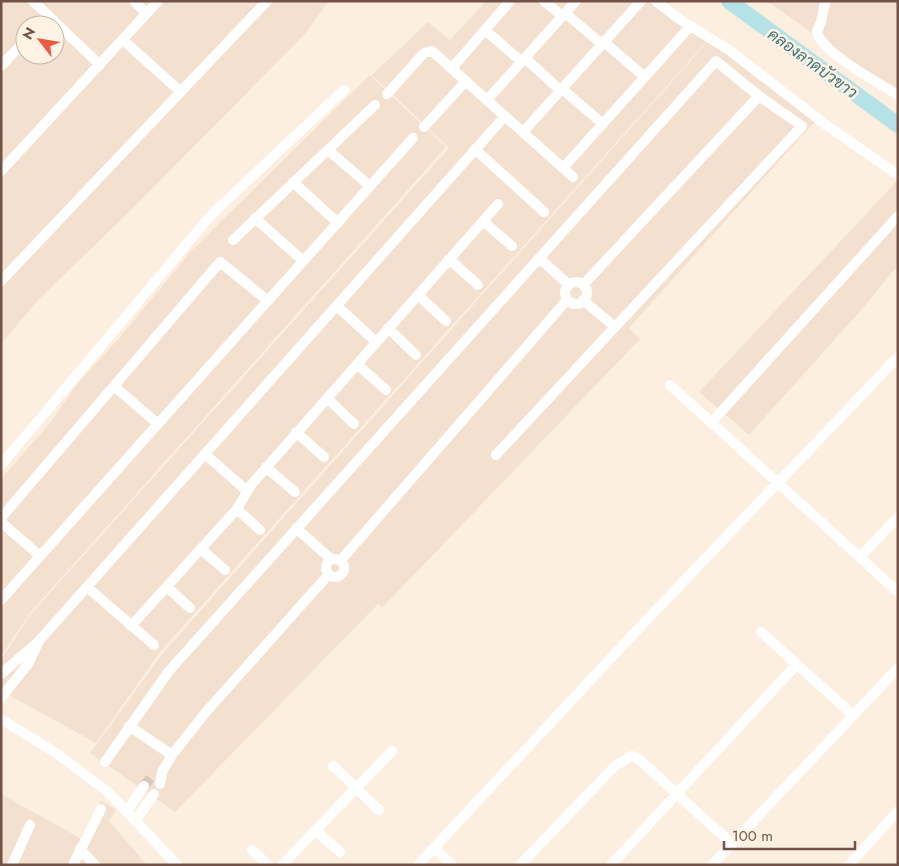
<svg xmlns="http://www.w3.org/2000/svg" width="899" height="866" viewBox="0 0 899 866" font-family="Jost,Sarabun,sans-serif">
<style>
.residential{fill:#f4e0ce;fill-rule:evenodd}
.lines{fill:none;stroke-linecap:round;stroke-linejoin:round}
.river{stroke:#b5e2e6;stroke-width:16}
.minor-tunnel{stroke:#dac8ba;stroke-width:10;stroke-dasharray:10 5;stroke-linecap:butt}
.minor{stroke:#fff;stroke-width:10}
.labels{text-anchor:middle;stroke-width:5;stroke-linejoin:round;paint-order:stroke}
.water-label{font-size:16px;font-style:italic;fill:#3b7479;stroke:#fff3e6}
</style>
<rect width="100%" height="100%" fill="#fcefe0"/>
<path class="residential" d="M1,1H329L305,34L129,212L38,300L1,344ZM25,25H55V55H25Z
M486,1H656L708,40L160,652L96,743L7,694L1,689V659L30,615L449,148L372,75L428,22L450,40Z
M767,1H898V92L881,82Z
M709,40L816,120L629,328L640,339L382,608L379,604L377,605L175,812L90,753L163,653Z
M370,75L446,147L30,613L1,656V479L49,424L78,383L122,335L193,249Z
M897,181L898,265L862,309L749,435L699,392Z
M1,794L80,838L101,801L116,809L109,821L147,865H1Z"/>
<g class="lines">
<path class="river" d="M729,1L898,125"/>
<path class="minor-tunnel" d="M144,786L151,777"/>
<path class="minor" d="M33,1L100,65
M134,1L146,13
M544,1L562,16
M656,1L679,19L729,50L826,125L898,175
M826,1C821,12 824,20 817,31C820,52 879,83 898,95
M565,13L602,44
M39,25L48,16
M485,30L522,62
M123,40L181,92
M604,42L645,77
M525,58L561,91
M1,66L25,41
M452,68L510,1
M562,89L603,124
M387,94L424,53L432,51L573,177
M487,100L576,1
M424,127L466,81
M523,132L641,1
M475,149L544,212
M328,150L370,186
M563,168L687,30
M1,171L158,1
M293,182L338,223
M255,218L303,261
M483,221L512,246
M233,240L375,105
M539,258L569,285
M449,259L478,285
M1,281L267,1
M565 293a11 11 0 1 1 22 0a11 11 0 1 1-22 0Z
M418,295L446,321
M583,300L615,327
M337,306L376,342
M388,328L416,355
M357,364L386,390
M670,385L898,592
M114,386L158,424
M327,398L354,424
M711,423L898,216
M296,432L324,457
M206,455L247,491
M496,455L802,126L759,96L583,285
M1,465L212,214L344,90
M266,467L295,492
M237,509L260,530
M1,518L220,262L268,301
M1,522L40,556
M296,528L332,560
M201,549L225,570
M860,557L898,517
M326 568a9 9 0 1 1 18 0a9 9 0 1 1-18 0Z
M341,560L567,300
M87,587L154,645
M167,587L190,608
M1,600L413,138
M131,626L237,509L251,485L498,204
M761,632L853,715
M1,674L38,642L505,116
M1,698L28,664L38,643
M1,719L56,753L108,792L177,865
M129,726L172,755
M105,762L169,671L716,61L759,96
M333,766L379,810
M160,784L162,772L172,755L206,712L329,574
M127,811L144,786
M136,820L154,794
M315,830L340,852
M434,848L452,865
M80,849L95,865
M252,850L268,865
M12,865L30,825
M73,865L101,809
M282,865L392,751
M418,865L639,628L898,357
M520,865L615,766L632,756L640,760L732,844
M611,865L797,664
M712,865L898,668
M849,865L898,811"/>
</g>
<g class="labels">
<g class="water-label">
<text transform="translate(813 63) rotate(36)" y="6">คลองลาดบัวขาว</text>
</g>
</g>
<rect width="899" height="866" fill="none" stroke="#735347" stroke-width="5"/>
<g transform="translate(40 40) rotate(301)"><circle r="24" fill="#fff3e6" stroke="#c7b3a6"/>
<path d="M0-4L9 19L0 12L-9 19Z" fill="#e95b42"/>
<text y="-8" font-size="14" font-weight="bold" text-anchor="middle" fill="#735347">N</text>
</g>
<path d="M724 841v8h131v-8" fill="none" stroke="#735347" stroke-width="2.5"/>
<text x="732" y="841" font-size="15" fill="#735347" stroke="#fff3e6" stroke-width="4" paint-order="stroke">100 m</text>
</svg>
